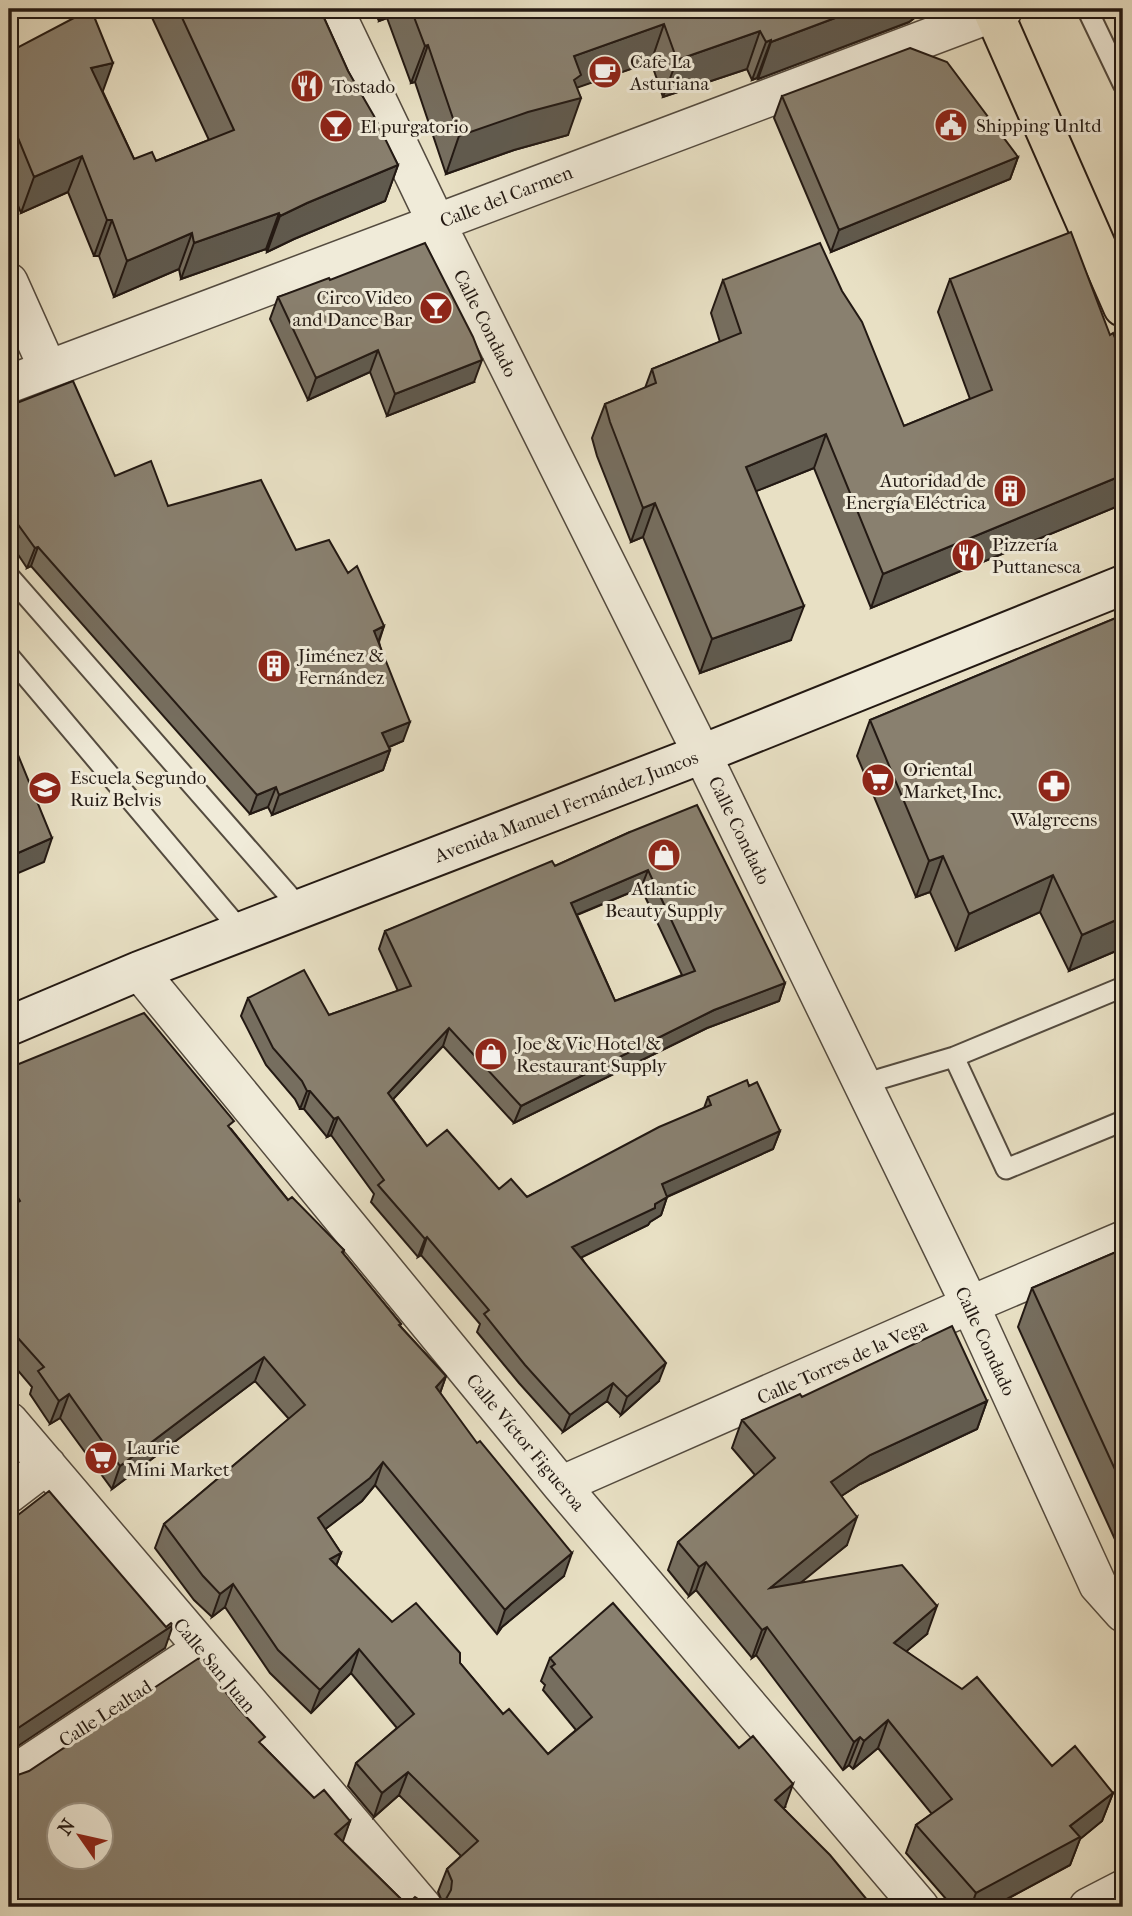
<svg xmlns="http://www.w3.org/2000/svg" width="1132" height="1916" viewBox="0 0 1132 1916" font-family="'IM FELL French Canon',serif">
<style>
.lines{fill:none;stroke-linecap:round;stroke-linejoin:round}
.lane-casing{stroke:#544b3f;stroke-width:23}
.street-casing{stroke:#544b3f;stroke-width:40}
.secondary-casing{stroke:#231913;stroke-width:42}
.primary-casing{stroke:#231913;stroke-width:42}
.lane{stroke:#f0ebd9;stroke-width:19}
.street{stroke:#f0ebd9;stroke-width:37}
.secondary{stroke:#f0ebd9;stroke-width:38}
.primary{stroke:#e8e0c4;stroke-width:38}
.wall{fill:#766e5f;stroke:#231913;stroke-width:2;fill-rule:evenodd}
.shaded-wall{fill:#605a4e;stroke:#231913;stroke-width:2}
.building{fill:#89806f;stroke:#231913;stroke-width:2;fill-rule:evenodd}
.labels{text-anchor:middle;stroke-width:6;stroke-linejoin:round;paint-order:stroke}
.poi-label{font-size:19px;fill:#231913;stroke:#f0ebd9;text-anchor:start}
.street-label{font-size:19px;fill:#231913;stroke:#f0ebd9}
</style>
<rect width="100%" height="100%" fill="#e8e0c4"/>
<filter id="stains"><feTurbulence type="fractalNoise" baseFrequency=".00286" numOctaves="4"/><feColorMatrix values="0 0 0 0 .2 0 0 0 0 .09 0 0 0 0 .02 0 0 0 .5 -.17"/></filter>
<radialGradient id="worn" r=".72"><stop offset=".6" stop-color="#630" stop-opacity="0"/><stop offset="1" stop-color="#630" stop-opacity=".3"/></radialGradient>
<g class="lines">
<defs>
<path id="lane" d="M1087,9L1123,84
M9,576L300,908
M9,656L242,932
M954,1057L1006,1169L1123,1121
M863,1084L954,1057L1123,987"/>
<path id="street" d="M334,9L436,222L702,754L970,1305L1098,1585L1123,1613
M9,282L48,369
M9,384L1004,9
M139,971L561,1485L920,1907
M9,1421L423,1907
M561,1485L970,1305L1123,1240
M9,1494L47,1465
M9,1777L202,1649
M1088,1907L1123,1889"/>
<path id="secondary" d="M9,1026L139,971L702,754L1123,585"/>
<path id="primary" d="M992,9L1123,307"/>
</defs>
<use href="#lane" class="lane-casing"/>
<use href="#street" class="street-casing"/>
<use href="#secondary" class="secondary-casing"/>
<use href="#primary" class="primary-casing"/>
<use href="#lane" class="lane"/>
<use href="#street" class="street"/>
<use href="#secondary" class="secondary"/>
<use href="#primary" class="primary"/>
</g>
<path class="wall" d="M148,9H320L348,71L398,165L385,201L294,239L267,252L266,249L181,279L179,269L114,297L99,256H94L68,192L21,213L9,184V52L103,92L134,159L156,161L209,140Z
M373,9H926L909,22L758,79L757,78L752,80L747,69L663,97L651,62L577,87L568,135L514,150L446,174L415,82L411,83L387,18L379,21Z
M782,96L1018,157L1010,179L831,252L774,118Z
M950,279L1110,335L1123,358V504L871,608L814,468L756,491L791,640L700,673L643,537L631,542L597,456L592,438L605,404L645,388L652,369L720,342L711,313L723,280L904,426L970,399L938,312Z
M330,280L474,382L387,416L370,372L308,400L270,319L278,297Z
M9,406L115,476L168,506L296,550L348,573L384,626L379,642L403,741L389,747L390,750L383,770L272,815L268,807L250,814L31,566L27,568L9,541Z
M1123,615V948L1069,971L1040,912L956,950L930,892L916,897L857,756L870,720Z
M630,832L785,983L779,1001L707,1028L514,1123L443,1046L393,1099L427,1146L499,1189L527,1197L704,1108L708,1097L749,1086L780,1131L773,1149L667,1197L661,1215L650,1222L648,1225L581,1257L659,1381L621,1415L607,1401L563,1432L519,1383L477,1332L480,1324L421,1255L418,1257L371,1202L374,1194L331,1135L327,1137L304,1109H300L295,1099L266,1065L241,1016L248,998L329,1015L398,991L379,949L385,931L555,866ZM641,888L682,975L615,1001L577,915Z
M9,1068L231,1129L288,1200L344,1250L343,1254L401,1324L400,1326L446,1376L440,1393L564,1576L502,1627L497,1634L375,1485L362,1501L325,1529L341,1553L336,1566L392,1622L460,1663L503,1714L548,1754L576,1730L543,1690L545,1685L541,1681L550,1658L785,1807L783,1808L873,1907H9L18,1775L262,1745L314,1798L350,1821L342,1841L407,1905L424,1903L435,1904L442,1901L438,1892L447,1869L461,1856L399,1795L374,1817L348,1786L356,1763L397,1728L351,1673L311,1713L270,1673L225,1607L212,1617L194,1600L155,1548L164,1524L289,1419L255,1381L112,1489L60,1418L50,1424L30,1394L32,1387L9,1360Z
M1123,1249V1557L1018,1327L1032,1288Z
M802,1397L987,1401L977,1429L860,1484L841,1496L847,1545L800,1582L927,1634L906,1651L1052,1766L1113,1793L1102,1821L1080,1839L1070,1865L992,1907H953L906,1853L916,1825L932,1814L878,1748L853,1769L849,1765L843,1770L756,1655L752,1658L696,1590L689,1596L668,1570L678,1542L755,1475L732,1448L742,1420Z"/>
<path class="shaded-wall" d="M9,9H23L9,18Z
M383,9H390L387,18L379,21Z
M859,9H926L909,22L758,79L771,42Z
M664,24L651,62L576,88L581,98L568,135L514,150L446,174L459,136L574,56Z
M760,31L747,69L663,97L677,60Z
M771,40L757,78L752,80L766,42Z
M428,45L415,82L411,83L425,46Z
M113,63L100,99L91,68Z
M82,156L68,192L21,213L34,177Z
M1018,157L1010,179L831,252L839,230Z
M398,165L385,201L294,239L267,252L280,216L307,203Z
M279,213L266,249L181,279L194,243Z
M107,220H112L99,256H94Z
M192,233L179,269L114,297L127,261Z
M378,350L370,372L308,400L316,378Z
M482,360L474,382L387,416L395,394Z
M826,434L814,468L734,500L746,467Z
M1123,475V504L871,608L883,574Z
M655,503L643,537L631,542L643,508Z
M38,547L31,566L27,568L35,548Z
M804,606L791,640L700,673L712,639Z
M384,626L377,645L374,631Z
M410,722L403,741L375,753L382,733Z
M390,750L383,770L272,815L279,795Z
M276,787L268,807L250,814L257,795Z
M52,838L44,862L9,877V857Z
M943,856L930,892L916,897L929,861Z
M648,870L641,888L564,920L571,903Z
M1053,875L1040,912L956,950L969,914Z
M1123,917V948L1069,971L1082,935Z
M785,983L779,1001L707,1028L514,1123L521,1106L714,1010Z
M449,1028L443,1046L382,1111L388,1093Z
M307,1091H310L304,1109H300Z
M338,1117L331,1135L327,1137L334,1119Z
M780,1131L773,1149L655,1202L662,1184Z
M667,1197L661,1215L650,1222L648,1225L566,1265L572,1247L655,1204Z
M427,1237L421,1255L418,1257L425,1239Z
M264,1357L255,1381L112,1489L120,1466Z
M666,1363L659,1381L621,1415L627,1397Z
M446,1376L438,1399L436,1387Z
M613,1383L607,1401L563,1432L570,1415Z
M69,1394L60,1418L50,1424L59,1401Z
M987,1401L977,1429L860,1484L820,1510L831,1482L870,1455Z
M383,1462L375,1485L362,1501L310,1541L318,1518Z
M857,1517L847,1545L760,1616L770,1588Z
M341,1553L332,1576L330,1559Z
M572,1553L564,1576L502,1627L497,1634L505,1610L511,1604Z
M706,1562L696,1590L689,1596L699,1567Z
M233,1584L225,1607L212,1617L220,1594Z
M937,1606L927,1634L883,1671L894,1643Z
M173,1625L165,1648L9,1752V1734Z
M767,1627L756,1655L752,1658L762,1630Z
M359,1649L351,1673L311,1713L320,1690Z
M888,1720L878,1748L853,1769L864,1741Z
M860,1737L849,1765L843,1770L854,1742Z
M408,1772L399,1795L374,1817L382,1793Z
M793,1784L785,1807L766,1823L775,1800Z
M1113,1793L1102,1821L1080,1839L1070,1865L992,1907H971L976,1893L1070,1826Z
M350,1821L342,1844L335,1834Z"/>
<path class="building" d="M91,9L113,63L91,68L134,159L152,152L156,161L234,130L178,9H320L348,71L374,116L398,165L307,203L280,216L279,213L194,243L192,233L127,261L112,220H107L82,156L34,177L9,116V52Z
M411,9H859L771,42V40L766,42L760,31L677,60L664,24L574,56L581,75L574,80L581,98L528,112L459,136L428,45L425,46Z
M910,48L947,62L1018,157L839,230L782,96Z
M1071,232L1110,335L1113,333L1123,358V475L883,574L826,434L746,467L804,606L712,639L655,503L643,508L610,422L605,404L656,383L652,369L741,333L723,280L820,243L842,291L862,322L904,426L992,390L950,279Z
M425,243L473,337L482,360L395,394L378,350L316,378L278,297L329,278L330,280Z
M73,381L115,476L151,461L168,506L261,480L296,550L329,540L348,573L357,566L384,626L374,631L410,722L382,733L390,750L279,795L276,787L257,795L38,547L35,548L9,512V406Z
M1123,615V917L1082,935L1053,875L969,914L943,856L929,861L870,720Z
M9,733L52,838L9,857Z
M697,805L785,983L714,1010L521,1106L449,1028L388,1093L427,1146L447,1130L499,1189L511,1179L527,1197L659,1127L711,1105L708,1097L747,1080L749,1086L757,1082L780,1131L662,1184L667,1197L655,1204V1208L572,1247L666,1363L627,1397L613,1383L570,1415L525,1365L484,1314L489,1310L427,1237L425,1239L378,1185L384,1180L338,1117L334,1119L310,1091H307L302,1081L273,1048L248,998L304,970L329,1015L411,986L385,931L552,861L555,866L630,832ZM648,870L695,971L615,1001L571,903Z
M144,1013L234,1121L228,1126L288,1200L292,1197L344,1250L342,1252L401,1324L399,1325L446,1376L436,1387L477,1443L480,1441L572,1553L511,1604L505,1610L383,1462L370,1478L318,1518L341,1553L330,1559L392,1622L416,1603L460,1653V1663L503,1714L509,1709L548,1754L592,1717L551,1667L555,1664L550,1658L613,1603L739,1748L753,1736L793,1784L775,1800L830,1855L873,1907H9V1772L18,1775L29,1771L199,1658L238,1708L265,1737L259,1742L314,1798L324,1790L350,1821L335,1834L407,1905L415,1897L424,1903L435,1904L446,1899L451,1890L452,1881L447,1869L478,1841L408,1772L382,1793L356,1763L414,1714L359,1649L320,1690L278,1650L233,1584L220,1594L203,1576L164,1524L305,1405L264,1357L120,1466L69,1394L59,1401L38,1371L44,1367L9,1328V1208L20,1201L9,1183V1068ZM60,1815H102V1857H60Z
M1123,1249V1487L1032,1288Z
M952,1326L987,1401L870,1455L831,1482L857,1517L770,1588L902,1565L937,1606L894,1643L962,1689L977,1677L1052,1766L1075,1746L1113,1793L1070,1826L1080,1837L976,1893L916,1825L952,1799L888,1720L864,1741L860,1737L854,1742L767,1627L762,1630L706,1562L699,1567L678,1542L775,1458L742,1420L800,1394L802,1397Z
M49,1491L166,1627L171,1623L173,1625L9,1734V1522Z"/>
<defs>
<symbol id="cafe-disc" viewBox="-11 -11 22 22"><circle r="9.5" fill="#8f2418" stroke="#f0ebd9"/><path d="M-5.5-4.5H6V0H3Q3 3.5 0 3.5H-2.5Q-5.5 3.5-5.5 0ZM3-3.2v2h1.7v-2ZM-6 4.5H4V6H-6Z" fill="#fff"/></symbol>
<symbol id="restaurant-disc" viewBox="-11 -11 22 22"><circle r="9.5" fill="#8f2418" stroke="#f0ebd9"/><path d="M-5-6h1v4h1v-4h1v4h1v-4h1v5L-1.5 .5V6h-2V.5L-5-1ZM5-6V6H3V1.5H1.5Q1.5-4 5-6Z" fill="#fff"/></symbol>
<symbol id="civic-disc" viewBox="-11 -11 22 22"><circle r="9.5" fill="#8f2418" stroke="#f0ebd9"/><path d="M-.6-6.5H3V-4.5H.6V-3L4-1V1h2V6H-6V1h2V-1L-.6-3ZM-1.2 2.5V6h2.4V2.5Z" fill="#fff"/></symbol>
<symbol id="bar-disc" viewBox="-11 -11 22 22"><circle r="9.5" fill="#8f2418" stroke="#f0ebd9"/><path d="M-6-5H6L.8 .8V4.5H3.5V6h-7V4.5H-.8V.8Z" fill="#fff"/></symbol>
<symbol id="building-disc" viewBox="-11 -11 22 22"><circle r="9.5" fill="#8f2418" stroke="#f0ebd9"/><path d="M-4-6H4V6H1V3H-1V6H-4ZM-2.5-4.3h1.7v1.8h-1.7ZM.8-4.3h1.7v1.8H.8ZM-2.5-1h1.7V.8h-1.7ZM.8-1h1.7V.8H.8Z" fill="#fff"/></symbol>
<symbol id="supermarket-disc" viewBox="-11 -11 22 22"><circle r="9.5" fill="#8f2418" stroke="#f0ebd9"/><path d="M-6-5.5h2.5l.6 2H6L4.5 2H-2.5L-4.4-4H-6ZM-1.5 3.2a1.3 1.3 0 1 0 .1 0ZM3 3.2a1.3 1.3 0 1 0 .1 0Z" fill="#fff"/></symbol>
<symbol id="pharmacy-disc" viewBox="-11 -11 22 22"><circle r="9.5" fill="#8f2418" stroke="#f0ebd9"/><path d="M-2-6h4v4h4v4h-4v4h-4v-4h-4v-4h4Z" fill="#fff"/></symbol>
<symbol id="school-disc" viewBox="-11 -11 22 22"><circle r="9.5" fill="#8f2418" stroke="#f0ebd9"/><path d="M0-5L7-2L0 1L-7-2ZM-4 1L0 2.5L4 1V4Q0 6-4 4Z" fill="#fff"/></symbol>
<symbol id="shop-disc" viewBox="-11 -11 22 22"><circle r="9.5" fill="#8f2418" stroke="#f0ebd9"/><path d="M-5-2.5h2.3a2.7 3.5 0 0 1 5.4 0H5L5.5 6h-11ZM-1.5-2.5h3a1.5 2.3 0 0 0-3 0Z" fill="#fff"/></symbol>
</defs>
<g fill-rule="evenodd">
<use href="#cafe-disc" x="586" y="53" width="38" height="38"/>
<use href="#restaurant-disc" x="288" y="67" width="38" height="38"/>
<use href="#civic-disc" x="932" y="106" width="38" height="38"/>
<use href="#bar-disc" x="317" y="107" width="38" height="38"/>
<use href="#bar-disc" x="417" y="289" width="38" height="38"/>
<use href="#building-disc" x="991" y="472" width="38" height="38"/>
<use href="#restaurant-disc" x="949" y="536" width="38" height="38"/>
<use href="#building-disc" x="255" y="647" width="38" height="38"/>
<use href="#supermarket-disc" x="859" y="761" width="38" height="38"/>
<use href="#pharmacy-disc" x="1035" y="767" width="38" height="38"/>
<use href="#school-disc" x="26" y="769" width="38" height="38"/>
<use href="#shop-disc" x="645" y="836" width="38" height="38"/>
<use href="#shop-disc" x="472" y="1035" width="38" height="38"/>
<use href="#supermarket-disc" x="82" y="1439" width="38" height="38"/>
</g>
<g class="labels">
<g class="poi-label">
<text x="630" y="68">Cafe La<tspan x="630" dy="22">Asturiana</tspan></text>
<text x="332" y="93">Tostado</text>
<text x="976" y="132">Shipping Unltd</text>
<text x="360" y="133">El purgatorio</text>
<text x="412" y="304" text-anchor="end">Circo Video<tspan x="412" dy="22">and Dance Bar</tspan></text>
<text x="986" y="487" text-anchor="end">Autoridad de<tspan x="986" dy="22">Energía Eléctrica</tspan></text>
<text x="992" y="551">Pizzería<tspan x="992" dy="22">Puttanesca</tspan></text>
<text x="298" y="662">Jiménez &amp;<tspan x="298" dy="22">Fernández</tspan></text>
<text x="903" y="776">Oriental<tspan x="903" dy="22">Market, Inc.</tspan></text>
<text x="70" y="784">Escuela Segundo<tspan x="70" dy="22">Ruiz Belvis</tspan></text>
<text x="1054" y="826" text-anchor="middle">Walgreens</text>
<text x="664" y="895" text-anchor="middle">Atlantic<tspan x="664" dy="22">Beauty Supply</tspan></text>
<text x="516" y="1050">Joe &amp; Vic Hotel &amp;<tspan x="516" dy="22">Restaurant Supply</tspan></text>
<text x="126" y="1454">Laurie<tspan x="126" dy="22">Mini Market</tspan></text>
</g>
<g class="street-label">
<text transform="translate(506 196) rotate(-21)" y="7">Calle del Carmen</text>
<text transform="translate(486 323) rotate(63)" y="7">Calle Condado</text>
<text transform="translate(566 806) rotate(-21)" y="7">Avenida Manuel Fernández Juncos</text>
<text transform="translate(740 830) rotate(64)" y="7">Calle Condado</text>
<text transform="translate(986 1341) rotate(65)" y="7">Calle Condado</text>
<text transform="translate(842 1361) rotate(-24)" y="7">Calle Torres de la Vega</text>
<text transform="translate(526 1442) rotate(50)" y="7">Calle Víctor Figueroa</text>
<text transform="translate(215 1665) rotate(50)" y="7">Calle San Juan</text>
<text transform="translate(105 1713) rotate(-33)" y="7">Calle Lealtad</text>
</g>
</g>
<rect width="1132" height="1916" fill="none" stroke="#e8e0c4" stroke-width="35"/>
<rect x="10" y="10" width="1111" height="1895" fill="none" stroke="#231913" stroke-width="3.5"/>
<rect x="18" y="18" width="1097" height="1881" fill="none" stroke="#231913" stroke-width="2"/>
<g transform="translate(80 1836) rotate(304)"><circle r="33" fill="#f0ebd9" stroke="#9e978a" stroke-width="2"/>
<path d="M0-5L12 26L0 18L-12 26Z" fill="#8f2418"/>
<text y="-10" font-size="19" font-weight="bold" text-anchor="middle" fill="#231913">N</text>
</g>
<rect width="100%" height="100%" filter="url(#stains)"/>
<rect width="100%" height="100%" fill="url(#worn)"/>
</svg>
